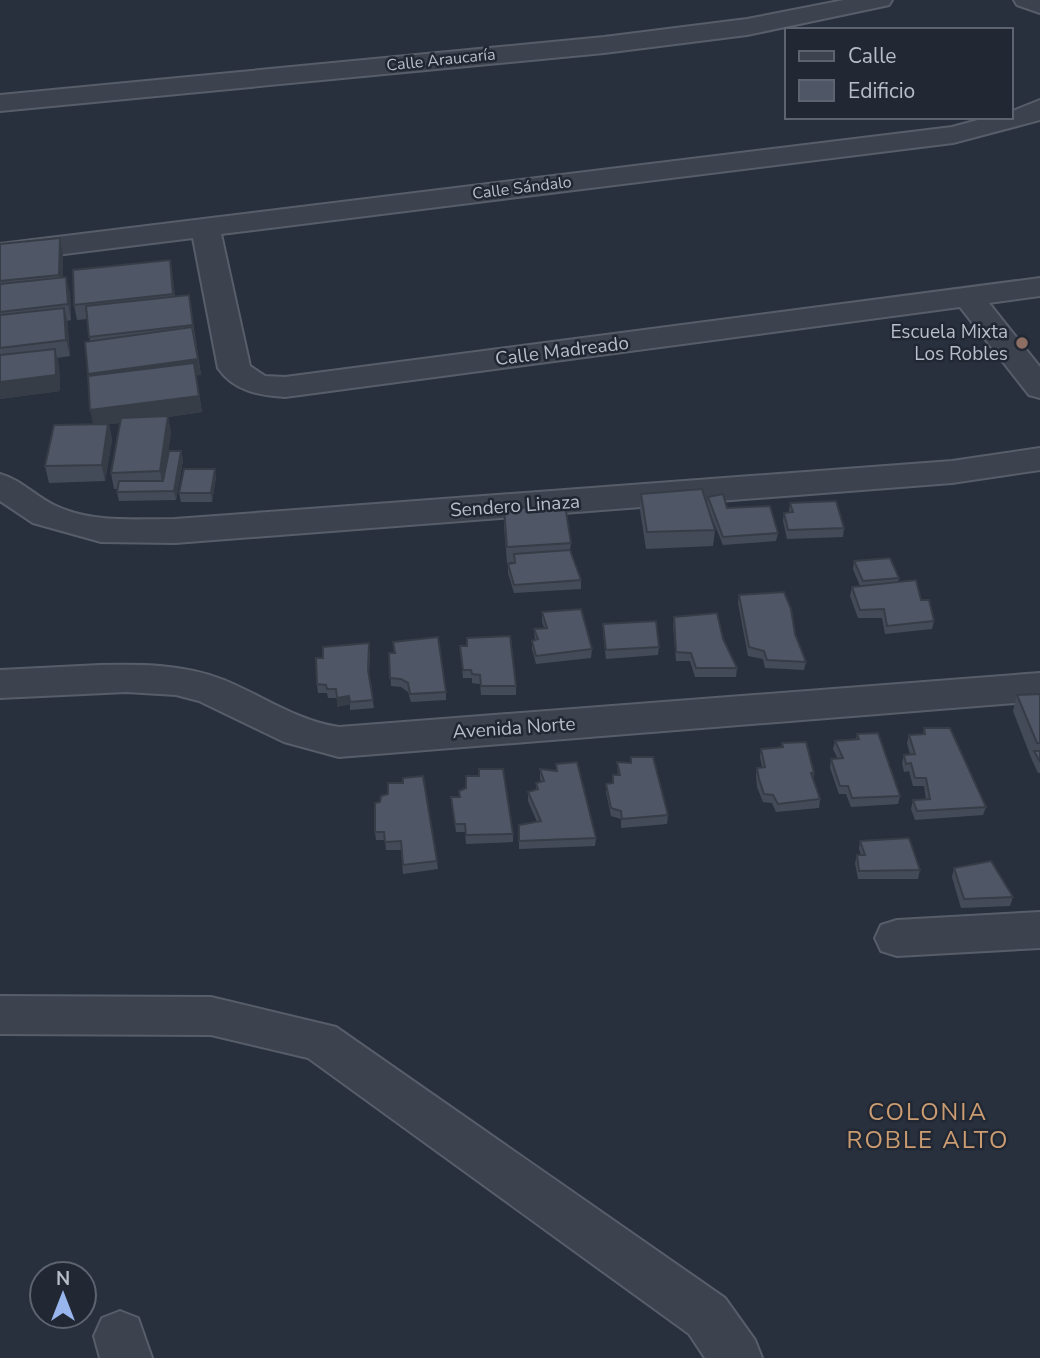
<svg xmlns="http://www.w3.org/2000/svg" width="1040" height="1358" font-family="'Nunito Sans',sans-serif">
	<style>
		.lines { fill: none; stroke-linecap: round; stroke-linejoin: round }
		.minor-casing { stroke: #575e69; stroke-width: 4 }
		.minor { fill: #3c434e; fill-rule: evenodd }
		.wall { fill: #444b58 }
		.shaded-wall { fill: #373d47 }
		.building { fill: #4f5766; stroke: #373d47; stroke-width: 2 }
		.education-dot { fill: #8d6e63; stroke: #212833; stroke-width: 2.5 }
		.labels { text-anchor: middle; dominant-baseline: central; stroke-width: 5; stroke-linejoin: round; paint-order: stroke }
		.far-street-label { font-size: 16px; fill: #b8bec9; stroke: #212833 }
		.poi-label { font-size: 19px; fill: #b8bec9; stroke: #212833; text-anchor: end }
		.street-label { font-size: 19px; fill: #b8bec9; stroke: #212833 }
		.near-neighbourhood-label { font-size: 24px; letter-spacing: 2px; fill: #cb9c71; stroke: #212833 }
	</style>
	<rect width="100%" height="100%" fill="#28303e"/>
	<g class="lines">
		<g class="minor-casing">
			<g id="minor">
				<path d="M844,0H892L889,5L880,7L747,35L604,53L0,111V95L604,37L747,19Z"/>
				<path d="M1014,0H1040V13L1017,5Z"/>
				<path d="M1040,100V120L953,143L221,234L250,366L265,376L285,377L1040,278V296L989,303L1040,367V398L1029,395L960,307L285,397C258,395 234,391 218,368L193,238L0,262V244L952,127L989,117H1010V112Z"/>
				<path d="M1040,448V470L952,483L175,543L101,542L33,523L0,501V474C22,480 36,497 56,506C92,523 137,519 175,519L952,461Z"/>
				<path d="M100,665C141,664 185,664 224,680C263,696 297,721 339,727L1040,673V701L339,757L284,742L199,701L176,695L126,692L0,698V670Z"/>
				<path d="M1040,912V948L897,956L881,951L875,938L881,925L897,920Z"/>
				<path d="M0,996L211,997L336,1027L725,1298L755,1340L762,1358H705L689,1334L308,1058L211,1035L0,1034Z"/>
				<path d="M120,1311L138,1318L152,1358H100L94,1336L102,1318Z"/>
			</g>
		</g>
		<use href="#minor" class="minor"/>
	</g>
	<g class="wall">
		<path d="M0,244L63,254V277L70,293L71,320L67,321L70,356L57,358L59,365L60,391L0,399Z"/>
		<path d="M170,260L175,296L189,295L201,375H196L202,412L168,417L171,433L167,458L181,451L183,460L176,500L119,501L117,492L118,489H114L111,473L120,423L109,424L112,440L105,481L49,483L45,466L93,424L89,376L90,341L87,319L77,320L74,305Z"/>
		<path d="M216,477L212,502H181L179,493Z"/>
		<path d="M641,494L707,504L708,497L778,533L776,541L723,545L710,513L715,530L713,546L646,549L640,510Z"/>
		<path d="M790,503L844,528L843,537L787,539L783,521L784,513L789,512Z"/>
		<path d="M504,509L571,543L570,550L581,580V589L514,593L508,573V564H514V562L507,563L504,526Z"/>
		<path d="M854,561L899,578L898,582L921,600L934,621L932,629L885,634L882,618H858L850,596L852,587L860,586L853,569Z"/>
		<path d="M739,595L806,662L804,670L765,668L763,659L748,656L738,603Z"/>
		<path d="M542,612L592,649L591,658L536,664L532,649V641L535,640L534,629L544,628L542,621Z"/>
		<path d="M674,617L737,668L736,677H695L690,661H676L673,625Z"/>
		<path d="M603,624L659,647L658,655L606,659L603,632Z"/>
		<path d="M393,642L446,692V700L411,702L408,692L401,687L391,686L389,653H394Z"/>
		<path d="M460,646L516,686V695H481L480,684L472,683V678H463Z"/>
		<path d="M370,652L369,675L374,708L350,710V704L337,707V698H328L327,693H318L317,684L323,658Z"/>
		<path d="M1040,694V773H1038L1032,760L1013,711L1017,695Z"/>
		<path d="M924,728L986,807L983,815L915,820L911,809L913,800H926L924,786H913L909,771L904,772L902,763L904,755L910,754L907,743L909,735L923,734Z"/>
		<path d="M857,734L900,796L898,804L851,807L846,794H839L830,768L831,759H838L833,749L835,741L856,740Z"/>
		<path d="M782,743L814,773L813,779L820,799L819,808L776,812L772,803L763,802L757,787L756,776L757,768L762,767L760,757L761,749L781,748Z"/>
		<path d="M631,757L668,815L667,824L621,828V819L611,816L606,792V784L613,783V775H618L617,762L630,763Z"/>
		<path d="M556,764L596,838L595,846L519,849V825L537,822L528,801V792L536,790V783L541,782L540,778V769L556,770Z"/>
		<path d="M388,794L437,861L438,869L403,874L401,850H386L385,840H376L375,832L380,802Z"/>
		<path d="M451,797L513,834V842L466,844L465,832H456Z"/>
		<path d="M860,841L920,870L918,879H858L855,863L857,855H861L859,849Z"/>
		<path d="M954,868L1013,897L1010,906L961,908L952,877Z"/>
	</g>
	<g class="shaded-wall">
		<path d="M60,238L63,254V291L59,275Z"/>
		<path d="M170,260L173,276L176,310L173,294Z"/>
		<path d="M66,277L70,293L71,320L68,304Z"/>
		<path d="M64,308L68,324L70,356L66,340Z"/>
		<path d="M55,349L59,365L60,391L0,399V382Z"/>
		<path d="M198,359L201,375L92,390L88,374Z"/>
		<path d="M199,396L202,412L168,417L171,433L163,488L160,471L168,417L109,424L112,440L105,481L90,410Z"/>
		<path d="M181,451L183,460L176,500L174,491Z"/>
		<path d="M215,469L216,477L212,502L211,493Z"/>
		<path d="M349,696L350,704L337,707V698Z"/>
	</g>
	<g class="building">
		<path d="M60,238L59,275L0,281V244Z"/>
		<path d="M170,260L173,294L74,305L73,270Z"/>
		<path d="M66,277L68,304L0,312V284Z"/>
		<path d="M189,295L193,325L89,337L86,306Z"/>
		<path d="M64,308L66,340L0,348V315Z"/>
		<path d="M192,327L198,359L88,374L85,342Z"/>
		<path d="M55,349L56,375L0,382V355Z"/>
		<path d="M194,363L199,396L90,410L88,376Z"/>
		<path d="M168,416L160,471L111,473L121,418Z"/>
		<path d="M108,424L102,465L45,466L54,425Z"/>
		<path d="M169,451H181L174,491L117,492L119,481H163Z"/>
		<path d="M184,469H215L211,493H179Z"/>
		<path d="M702,489L715,530L647,532L641,494Z"/>
		<path d="M723,494L727,508L770,506L778,533L723,537L708,497Z"/>
		<path d="M836,501L844,528L788,530L784,513L793,512L790,503Z"/>
		<path d="M565,505L571,543L507,547L504,509Z"/>
		<path d="M570,550L581,580L514,585L508,564L515,563L514,554Z"/>
		<path d="M890,558L899,578L863,581L854,561Z"/>
		<path d="M916,580L921,600H929L934,621L887,626L884,609L860,610L852,587Z"/>
		<path d="M784,592L791,609L795,634L806,662L767,660L764,651L749,647L739,595Z"/>
		<path d="M581,609L592,649L536,656L532,641L538,639L534,629L547,628L542,612Z"/>
		<path d="M717,613L723,639L737,668H696L691,653L676,652L674,617Z"/>
		<path d="M656,621L659,647L606,650L603,624Z"/>
		<path d="M510,636L516,686H481L480,675L472,674L471,670H463L460,646H467V638Z"/>
		<path d="M438,637L446,692L410,694L408,683L401,679L390,678L389,653H395L393,642Z"/>
		<path d="M369,643L368,670L373,700L350,702L349,696L337,698L336,689H327L326,685L317,684L316,658H323V647Z"/>
		<path d="M1040,694V743H1037L1017,695Z"/>
		<path d="M924,728H950L986,807L917,811L913,800L930,799L926,778H915L911,763L906,764L904,755L915,754L909,735L925,734Z"/>
		<path d="M878,733L900,796L852,798L848,786H840L831,759L843,758L835,741L859,739L857,734Z"/>
		<path d="M806,742L814,773H811L820,799L778,804L773,795L764,794L759,779L757,768L765,767L761,749L783,747L782,743Z"/>
		<path d="M1034,751H1040V762Z"/>
		<path d="M631,757H653L668,815L622,819L621,811L611,808L606,784L613,783V775H620L617,762L631,763Z"/>
		<path d="M577,762L596,838L519,841V825L541,821L528,792L538,789L536,783L544,781L540,769L557,771L556,764Z"/>
		<path d="M479,769H503L513,834L466,835L465,824H455L451,797H460L459,791L466,788V776H479Z"/>
		<path d="M423,776L437,861L403,865L401,841L385,842L384,832H375V803L380,802L381,796L388,794V783H403V778Z"/>
		<path d="M909,838L920,870L859,871L857,855H865L860,841Z"/>
		<path d="M991,861L1013,897L964,899L954,868Z"/>
	</g>
	<circle class="education-dot" cx="1022" cy="343" r="7"/>
	<g class="labels">
		<g class="far-street-label">
			<text transform="translate(441 60) rotate(-6)">Calle Araucaría</text>
			<text transform="translate(522 188) rotate(-7)">Calle Sándalo</text>
		</g>
		<g class="poi-label">
			<text x="1008" y="332">Escuela Mixta<tspan x="1008" dy="22">Los Robles</tspan></text>
		</g>
		<g class="street-label">
			<text transform="translate(562 351) rotate(-7)">Calle Madreado</text>
			<text transform="translate(515 506) rotate(-4)">Sendero Linaza</text>
			<text transform="translate(514 728) rotate(-4)">Avenida Norte</text>
		</g>
		<g class="near-neighbourhood-label">
			<text x="928" y="1112">COLONIA<tspan x="928" dy="28">ROBLE ALTO</tspan></text>
		</g>
	</g>
	<rect x="785" y="28" width="228" height="91" fill="#212833" stroke="#5d646f" stroke-width="2"/>
	<rect x="799" y="51" width="35" height="10" fill="#3c434e" stroke="#5d646f" stroke-width="2"/>
	<text x="848" y="63" font-size="21" fill="#b8bec9">Calle</text>
	<rect x="799" y="80" width="35" height="21" fill="#4f5766" stroke="#5d646f" stroke-width="2"/>
	<text x="848" y="98" font-size="21" fill="#b8bec9">Edificio</text>
	<g transform="translate(63 1295)"><circle r="33" fill="#212833" stroke="#5d646f" stroke-width="2"/>
	<path d="M0-5L12 26L0 18L-12 26Z" fill="#98b5ee"/>
	<text y="-10" font-size="19" font-weight="bold" text-anchor="middle" fill="#b8bec9">N</text>
	</g>
</svg>
